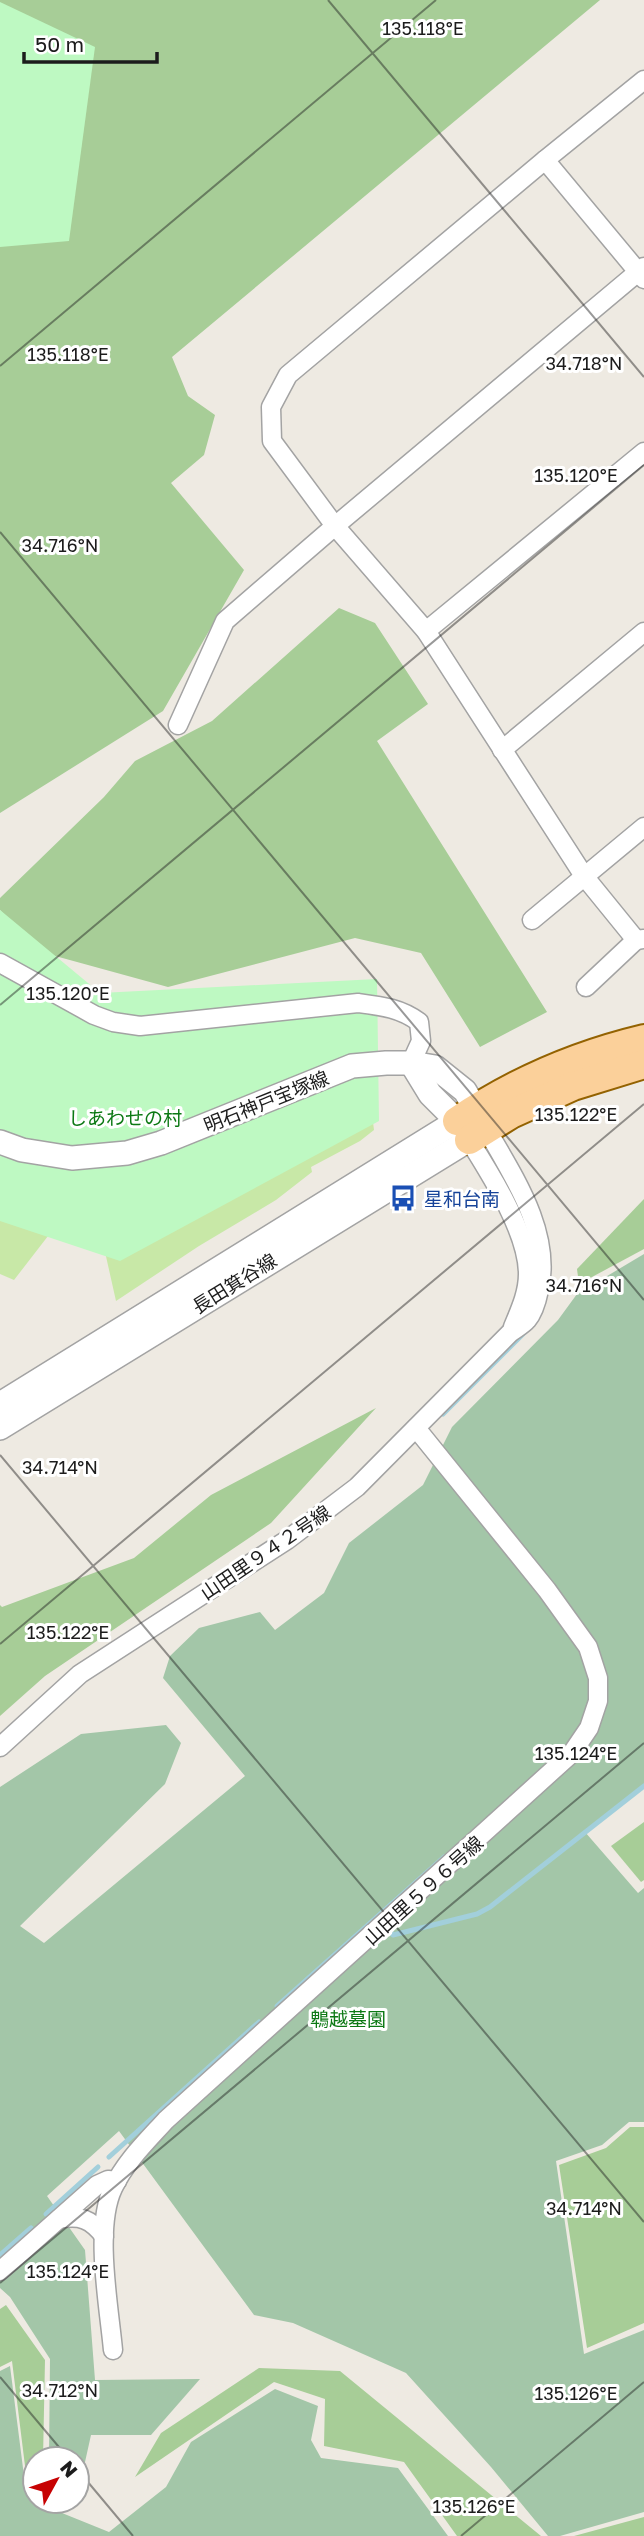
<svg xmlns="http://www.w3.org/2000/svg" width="644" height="2536" font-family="'Golos Text','Noto Sans JP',sans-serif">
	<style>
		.grass { fill: #c8e8a7 }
		.forest { fill: #a7cd97 }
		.cemetery { fill: #a3c6a8 }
		.park { fill: #bef9c2 }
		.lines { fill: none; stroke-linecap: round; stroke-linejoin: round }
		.stream { stroke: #a2cfdb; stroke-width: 5 }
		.minor-casing { stroke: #a3a3a3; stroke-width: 21 }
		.tertiary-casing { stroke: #a3a3a3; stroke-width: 26 }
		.primary-casing { stroke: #936201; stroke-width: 32 }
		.minor { stroke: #fff; stroke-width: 18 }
		.tertiary { stroke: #fff; stroke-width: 23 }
		.primary { stroke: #fbd09a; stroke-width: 28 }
		.ticks { fill: none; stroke: #1c1c1c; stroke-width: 2; stroke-opacity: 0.45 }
		.labels { text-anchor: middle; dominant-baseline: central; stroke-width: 6; stroke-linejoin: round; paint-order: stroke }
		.street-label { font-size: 19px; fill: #1c1c1c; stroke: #fff }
		.park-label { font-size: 19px; fill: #0c7914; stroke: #fff }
		.transit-label { font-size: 19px; fill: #164399; stroke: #fff; text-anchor: start }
		.ticks-label { font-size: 18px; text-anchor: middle; fill: #1c1c1c; stroke: #fff; stroke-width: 6; stroke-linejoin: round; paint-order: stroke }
	</style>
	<rect width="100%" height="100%" fill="#eeeae2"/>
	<path class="grass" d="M370,1099L374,1130L360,1141L311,1167L312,1172L276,1200L199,1246L116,1301L101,1234L55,1227L14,1280L0,1274V1178Z"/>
	<g class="forest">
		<path d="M0,0H600L172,357L188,396L215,415L204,455L171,483L244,570L163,711L0,813Z"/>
		<path d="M339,608L375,623L428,704L377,741L547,1012L480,1047L421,953L355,938L168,987L37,951L0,910V898L104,797L135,761L212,721Z"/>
		<path d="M644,1199V1249L579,1284L577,1269Z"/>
		<path d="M376,1408L271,1523L45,1676L0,1716V1605L2,1607L134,1558L211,1495Z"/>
		<path d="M644,1822V1880L641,1882L611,1846Z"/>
		<path d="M630,2127H644V2323L587,2348L559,2165L606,2148Z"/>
		<path d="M6,2305L45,2360L43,2459H35V2482L26,2474L12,2361L0,2367V2309Z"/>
		<path d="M259,2368L340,2371L541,2536H457L404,2462L324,2446L325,2399L274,2382L135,2477L161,2433Z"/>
		<path d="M644,2517V2536H574Z"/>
	</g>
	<g class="cemetery">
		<path d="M644,1254V1785L585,1832L638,1893L644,1888V2122H629L602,2145L556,2161L584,2354L644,2330V2512L560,2536H548L491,2467L406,2373L293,2323L254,2315L119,2131L47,2196L85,2250L95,2380L200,2379L151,2435H91L81,2480L77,2478V2459H49L50,2359L10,2297L0,2288V1787L81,1734L166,1725L181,1743L165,1784L20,1926L44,1943L245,1776L163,1678L170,1656L199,1628L260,1612L275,1630L324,1593L349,1543L423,1485L452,1427L558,1320L577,1294Z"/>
		<path d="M10,2366L24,2476L35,2487V2501H49L62,2513L109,2532L166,2487L191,2442L275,2389L318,2406L311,2440L321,2458L398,2468L448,2536H0V2371Z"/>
	</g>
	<g class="park">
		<path d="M0,2L95,47L69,241L0,247Z"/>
		<path d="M0,910L100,993L377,979L379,1121L120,1261L0,1221Z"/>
	</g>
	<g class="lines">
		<g class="stream">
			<path d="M443,1414L528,1329"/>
			<path d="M390,1931L393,1935L477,1914L490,1907L644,1786"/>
			<path d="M277,2006L444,1857"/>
			<path d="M109,2157L259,2022"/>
			<path d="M46,2214L98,2167"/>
			<path d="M0,2255L31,2228"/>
		</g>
		<g class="minor-casing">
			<g id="minor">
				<path d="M644,80L545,160L288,375L271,407L272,441L335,526L426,631L584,876L636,940L644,939"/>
				<path d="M545,160L644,279"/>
				<path d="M426,631L644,452"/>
				<path d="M178,725L225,621L335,526L644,267"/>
				<path d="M502,750L644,632"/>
				<path d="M532,920L644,827"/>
				<path d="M0,963L94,1015L113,1022L140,1026L358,1003C381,1006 400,1008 419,1022L421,1041L411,1063"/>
				<path d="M586,987L636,940"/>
				<path d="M469,1140C491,1175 528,1233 528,1274C528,1293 520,1310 513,1327"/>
				<path d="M0,1747L80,1674L287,1540L357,1487L510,1333C515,1329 523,1325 527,1320C534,1312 537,1300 539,1290C552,1233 514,1177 487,1130"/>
				<path d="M59,2219C80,2215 91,2219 104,2236"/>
				<path d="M0,2271L97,2185L108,2180L117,2181"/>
				<path d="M113,2350C109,2306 94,2228 113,2188C125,2162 147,2141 166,2120L572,1753L589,1728L598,1701V1678L588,1647L547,1590L416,1428"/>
			</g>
		</g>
		<g class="tertiary-casing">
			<g id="tertiary">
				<path d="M0,1142L22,1150L72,1158L127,1153L161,1143L352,1066L386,1063H411L435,1067L465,1091L483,1122"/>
				<path d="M0,1404L457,1121"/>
				<path d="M0,1428L469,1140L457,1121L430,1094L411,1063"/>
			</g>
		</g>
		<g class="primary-casing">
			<g id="primary">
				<path d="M457,1121C514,1082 577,1055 644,1039"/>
				<path d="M469,1140L511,1114L573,1086L644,1064"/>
			</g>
		</g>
		<use href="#minor" class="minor"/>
		<use href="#tertiary" class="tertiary"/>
		<use href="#primary" class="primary"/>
	</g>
	<path class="ticks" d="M328,0L644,377M0,366L436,0M0,532L644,1300M0,1005L644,465M0,1455L644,2222M0,1644L644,1104M0,2283L644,1743M0,2377L69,2459M77,2469L133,2536M461,2536L644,2382"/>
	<defs>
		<g id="bus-bare" transform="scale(2.1)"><path d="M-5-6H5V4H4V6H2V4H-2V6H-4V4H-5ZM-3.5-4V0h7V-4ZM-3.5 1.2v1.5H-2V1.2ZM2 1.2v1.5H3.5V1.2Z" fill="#1a4fb4" stroke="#fff" stroke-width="2.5" paint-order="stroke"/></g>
	</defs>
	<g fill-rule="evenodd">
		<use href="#bus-bare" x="403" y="1198"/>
	</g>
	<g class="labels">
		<g class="street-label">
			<text transform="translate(266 1101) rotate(-22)">明石神戸宝塚線</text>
			<text transform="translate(234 1283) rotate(-32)">長田箕谷線</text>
			<text transform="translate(265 1552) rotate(-34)">山田里９４２号線</text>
			<text transform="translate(423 1890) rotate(-42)">山田里５９６号線</text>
		</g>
		<g class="park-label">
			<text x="125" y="1117">しあわせの村</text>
			<text x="348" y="2018">鵯越墓園</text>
		</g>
		<g class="transit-label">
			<text x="424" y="1198">星和台南</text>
		</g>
	</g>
	<g class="ticks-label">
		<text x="423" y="35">135.118°E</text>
		<text x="68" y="361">135.118°E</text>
		<text x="584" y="370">34.718°N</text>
		<text x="576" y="482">135.120°E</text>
		<text x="60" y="552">34.716°N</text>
		<text x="68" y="1000">135.120°E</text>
		<text x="576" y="1121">135.122°E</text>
		<text x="584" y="1292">34.716°N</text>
		<text x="60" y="1474">34.714°N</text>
		<text x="68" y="1639">135.122°E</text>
		<text x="576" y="1760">135.124°E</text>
		<text x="584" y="2215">34.714°N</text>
		<text x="68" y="2278">135.124°E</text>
		<text x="60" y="2397">34.712°N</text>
		<text x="576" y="2400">135.126°E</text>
		<text x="474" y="2513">135.126°E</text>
	</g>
	<g transform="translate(56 2480) rotate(50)"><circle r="33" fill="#ffffff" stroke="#a4a4a4" stroke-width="2"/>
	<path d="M0-5L12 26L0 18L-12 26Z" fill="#c70203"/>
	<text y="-10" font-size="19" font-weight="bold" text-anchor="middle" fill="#1c1c1c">N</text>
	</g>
	<path d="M24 52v10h133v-10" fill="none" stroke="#1c1c1c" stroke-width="3.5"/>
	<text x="35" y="52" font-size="21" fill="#1c1c1c" stroke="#ffffff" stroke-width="5" paint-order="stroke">50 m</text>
</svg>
